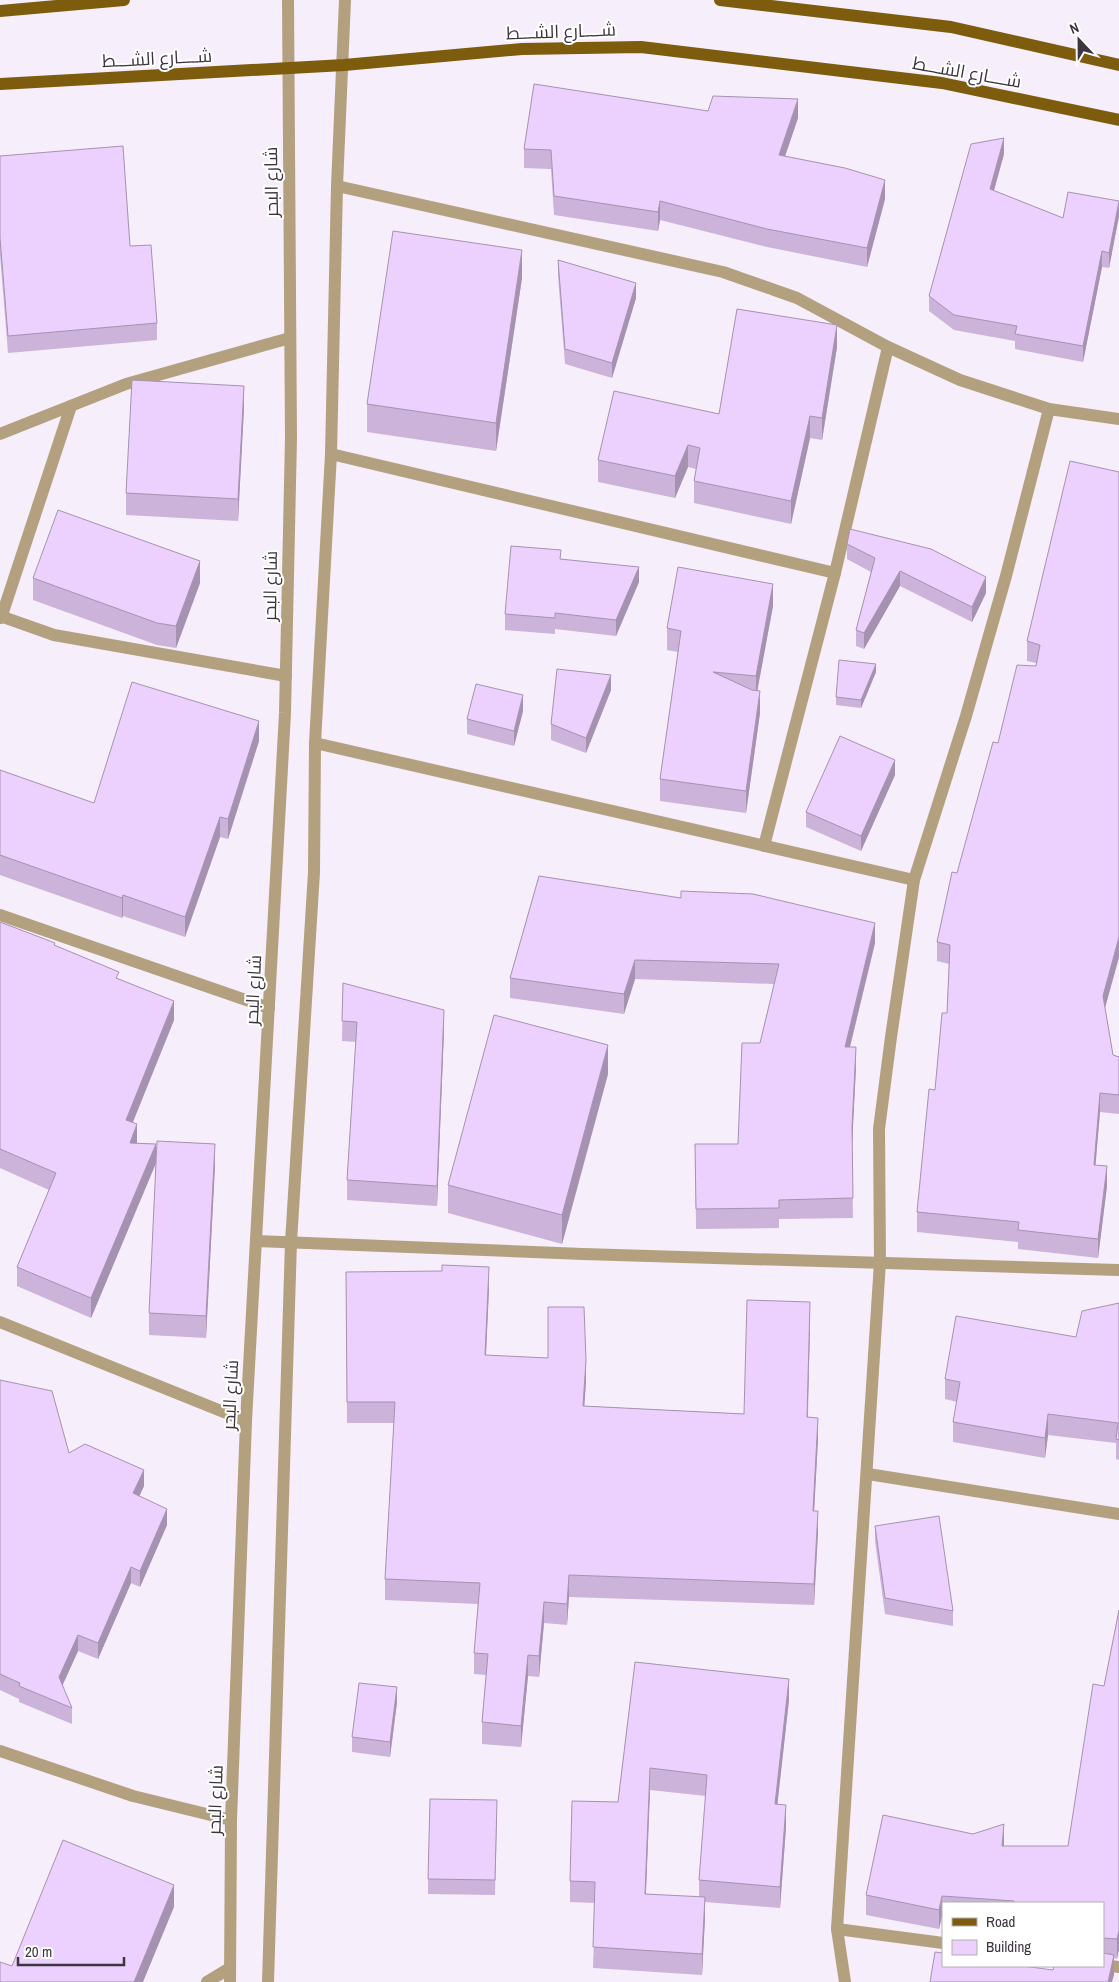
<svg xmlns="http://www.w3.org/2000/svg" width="1119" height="1982" font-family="'Archivo Narrow',Cairo,sans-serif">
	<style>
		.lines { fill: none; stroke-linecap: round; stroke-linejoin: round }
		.minor { stroke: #b3a07f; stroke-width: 12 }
		.major { stroke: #7d5c0e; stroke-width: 12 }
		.wall { fill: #cbb3da; fill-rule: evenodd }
		.shaded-wall { fill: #a592b1 }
		.building { fill: #ecd0fd; stroke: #a592b1 }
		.labels { text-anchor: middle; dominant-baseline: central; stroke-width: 4; stroke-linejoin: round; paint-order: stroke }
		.street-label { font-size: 18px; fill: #3d3640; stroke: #fff }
	</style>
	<rect width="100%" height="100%" fill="#f7eefc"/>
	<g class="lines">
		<g class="minor">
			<path d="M337,186L723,272L797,298L888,347L960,380L1049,409L1119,419"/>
			<path d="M0,434L126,384L290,338"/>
			<path d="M331,454L835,573"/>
			<path d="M0,616L54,635L286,676"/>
			<path d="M1,618L71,406"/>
			<path d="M315,743L914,880"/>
			<path d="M764,846L835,573L888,347"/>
			<path d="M0,915L269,1008"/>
			<path d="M256,1241L583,1254L1119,1270"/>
			<path d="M0,1322L246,1421"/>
			<path d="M868,1474L1119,1514"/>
			<path d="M0,1751L133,1796L231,1820"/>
			<path d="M837,1929L943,1943"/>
			<path d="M1103,1965L1119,1967"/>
			<path d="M207,1982L230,1968"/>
			<path d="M230,1982L231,1820L246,1421L285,713L291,438L288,0"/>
			<path d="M268,1982L291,1242L314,872L315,743L331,454L337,186L345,0"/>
			<path d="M845,1982L837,1929L880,1262L879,1129L891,1037L914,880L966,716L1006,576L1049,409"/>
		</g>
		<g class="major">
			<path d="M720,0L951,27L1119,65"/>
			<path d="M0,11L124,0"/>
			<path d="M0,84L344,65L522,49L641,47L942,83L1119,120"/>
		</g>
	</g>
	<g class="wall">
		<path d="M708,111L798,118L785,156L885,199L867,267L767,247L660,220L658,231L554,215L551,169L524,168V149Z"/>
		<path d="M1004,154L994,191L1063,218L1119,216L1109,268L1102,267L1083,362L1015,349V341L954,330L929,311V296Z"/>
		<path d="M0,156L130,246L157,323V340L8,353L0,255Z"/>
		<path d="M558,260L636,298L612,378L565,364L558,276Z"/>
		<path d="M522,278L496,451L367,432V404Z"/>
		<path d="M837,347L822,440L810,438L791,524L694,503V481L696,469L688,467L675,498L598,482V460L719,414Z"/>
		<path d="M244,408L238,521L126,515V493Z"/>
		<path d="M1119,472V957L1105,1008L1113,1055L1119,1057V1114L1100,1112L1095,1165L1107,1186L1098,1258L1018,1249V1242L917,1232V1212L947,1013L949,964L937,961V942L998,743L1036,666V663L1027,661V641Z"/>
		<path d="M847,544L986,593L972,622L900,586L864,649L856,646V630L871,572L847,559Z"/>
		<path d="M561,559L639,582L616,636L555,629V634L505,630V614Z"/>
		<path d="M33,578L200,583L176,648L157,645L33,600Z"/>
		<path d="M773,606L757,690L760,713L746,813L660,801V779L678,652L667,650V628Z"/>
		<path d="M876,672L861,708L836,705V697Z"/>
		<path d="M611,690L586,753L551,740V724Z"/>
		<path d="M523,711L514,746L467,734V719Z"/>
		<path d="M259,741L228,839L220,837L185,937L123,916L122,918L0,875V770L94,803Z"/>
		<path d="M895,775L861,851L806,827V812Z"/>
		<path d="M539,876L875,943L850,1047L856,1067L852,1142L853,1218L779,1219V1228L696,1229L695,1144H738L760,1043L774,984L635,979L624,1014L510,998V978Z"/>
		<path d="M0,922L55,946L119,979L174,1020L133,1122L137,1143L156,1163L91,1318L17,1286V1267L49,1190L0,1168Z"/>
		<path d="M343,983L444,1030L437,1206L347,1200V1180L356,1042L342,1041Z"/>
		<path d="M608,1074L562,1244L448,1213V1185Z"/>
		<path d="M215,1166L206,1338L149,1335V1313Z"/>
		<path d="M346,1272L489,1288L486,1355L586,1381L584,1406L744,1414L810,1323L808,1417L818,1439L814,1511L818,1532L814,1605L569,1597L567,1625L544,1623L539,1677L528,1676L521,1747L482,1744V1722L486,1675L474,1674V1653L478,1604L385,1600V1579L394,1423H347Z"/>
		<path d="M1119,1303V1460L1116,1459V1443L1048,1435L1045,1458L953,1442V1422L957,1402L945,1399V1379L1076,1337Z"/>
		<path d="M0,1380L69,1453L144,1486L139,1496L167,1525L140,1587L131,1583L98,1659L78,1651L62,1686L72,1708V1724L19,1702V1699L0,1690Z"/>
		<path d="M875,1526L953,1611V1626L885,1614L875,1541Z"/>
		<path d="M1119,1610L1117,1959L1114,1958V1975L1053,1970L1103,1966V1903H943V1916H942L939,1929L866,1915V1895L1003,1846H1068L1104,1686Z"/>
		<path d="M635,1662L789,1700L777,1805L786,1827L780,1908L705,1902V1918L702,1975L593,1968L595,1903L570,1902V1881L618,1802ZM650,1790L706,1796L699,1880V1897L646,1894Z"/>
		<path d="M397,1702L390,1757L352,1752V1737Z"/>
		<path d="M497,1816L495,1895L428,1894V1879Z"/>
	</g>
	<g class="shaded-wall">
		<path d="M798,99V118L779,174V155Z"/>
		<path d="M1004,138V154L990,204V189Z"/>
		<path d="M885,180V199L867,267V248Z"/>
		<path d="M660,201V220L658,231V212Z"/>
		<path d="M1119,201V216L1109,268V253Z"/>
		<path d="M522,250V278L496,451V423Z"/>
		<path d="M1102,251V267L1083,362V346Z"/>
		<path d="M636,283V298L612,378V363Z"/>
		<path d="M837,325V347L822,440V418Z"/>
		<path d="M244,386V408L238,521V499Z"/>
		<path d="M810,416V438L791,524V501Z"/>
		<path d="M688,445V467L675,498V476Z"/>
		<path d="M200,561V583L176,648V626Z"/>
		<path d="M639,567V582L616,636V620Z"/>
		<path d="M900,571V586L864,649V633Z"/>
		<path d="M986,577V593L972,622V607Z"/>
		<path d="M773,584V606L756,698V676Z"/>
		<path d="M876,664V672L861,708V700Z"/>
		<path d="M611,675V690L586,753V738Z"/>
		<path d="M760,691V713L746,813V791Z"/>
		<path d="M523,695V711L514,746V731Z"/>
		<path d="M259,721V741L228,839V819Z"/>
		<path d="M895,760V775L861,851V836Z"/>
		<path d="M220,817V837L185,937V917Z"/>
		<path d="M123,895V916L122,918V898Z"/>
		<path d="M875,923V943L845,1067V1047Z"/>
		<path d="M1119,937V957L1103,1015V996Z"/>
		<path d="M635,960V979L624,1014V994Z"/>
		<path d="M174,1001V1020L126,1139V1120Z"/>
		<path d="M444,1010V1030L437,1206V1186Z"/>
		<path d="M608,1045V1074L562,1244V1215Z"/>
		<path d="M856,1047V1067L852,1147V1127Z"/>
		<path d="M1100,1093V1112L1094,1184V1165Z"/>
		<path d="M137,1124V1143H130Z"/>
		<path d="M156,1144V1163L91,1318V1298Z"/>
		<path d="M215,1144V1166L206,1338V1316Z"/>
		<path d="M1107,1166V1186L1098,1258V1239Z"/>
		<path d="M489,1267V1288L485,1376V1355Z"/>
		<path d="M810,1302V1323L807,1438V1417Z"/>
		<path d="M586,1360V1381L583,1427V1406Z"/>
		<path d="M1048,1414V1435L1045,1458V1438Z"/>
		<path d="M818,1418V1439L813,1532V1511Z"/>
		<path d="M144,1470V1486L133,1510V1493Z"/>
		<path d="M167,1509V1525L140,1587V1571Z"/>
		<path d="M818,1511V1532L814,1605V1584Z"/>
		<path d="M131,1567V1583L98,1659V1643Z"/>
		<path d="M569,1575V1597L567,1625V1604Z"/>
		<path d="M544,1602V1623L539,1677V1656Z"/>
		<path d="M78,1635V1651L59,1693V1677Z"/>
		<path d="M528,1655V1676L521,1747V1726Z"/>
		<path d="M789,1679V1700L775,1826V1804Z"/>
		<path d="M397,1687V1702L390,1757V1742Z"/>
		<path d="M650,1768V1790L645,1915V1894Z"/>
		<path d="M786,1805V1827L780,1908V1887Z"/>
		<path d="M1004,1824V1844L1002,1866V1846Z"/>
		<path d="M174,1885V1907L143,1982H134Z"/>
		<path d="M942,1896V1916L939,1929V1910Z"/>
		<path d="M705,1897V1918L702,1975V1954Z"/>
		<path d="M1119,1930V1950L1117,1959V1939Z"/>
		<path d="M1114,1955V1975L1112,1982H1108Z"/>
	</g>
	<g class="building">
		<path d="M534,84L708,111L713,96L798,99L779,155L845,168L885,180L867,248L767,229L660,201L658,212L554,196L551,150L524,149Z"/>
		<path d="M1004,138L990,189L1063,218L1068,192L1119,201L1109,253L1102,251L1083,346L1015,334L1017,326L954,315L929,296L971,144Z"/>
		<path d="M123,146L130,246L151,245L157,323L8,336L0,238V156Z"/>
		<path d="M393,231L522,250L496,423L367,404Z"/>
		<path d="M558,260L636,283L612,363L565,349Z"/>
		<path d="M737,309L837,325L822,418L810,416L791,501L694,481L700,448L688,445L675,476L598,460L614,391L719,414Z"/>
		<path d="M132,380L244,386L238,499L126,493Z"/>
		<path d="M1070,461L1119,472V937L1103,996L1113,1055L1119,1057V1095L1100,1093L1094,1165L1107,1166L1098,1239L1018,1230L1019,1222L917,1212L929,1089L935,1090L942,1013H947L950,945L937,942L952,872L957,873L993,742L998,743L1017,665L1036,666L1040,645L1027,641Z"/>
		<path d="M58,510L200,561L176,626L157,623L33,578Z"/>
		<path d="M850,529L931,549L986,577L972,607L900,571L864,633L856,630L875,558L847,544Z"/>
		<path d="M511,546L561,550L560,559L639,567L616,620L555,613V618L505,614Z"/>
		<path d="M678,567L773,584L756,676L713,672L752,690L760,691L746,791L660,779L681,631L667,628Z"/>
		<path d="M839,660L876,664L861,700L836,697Z"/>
		<path d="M557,669L611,675L586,738L551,724Z"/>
		<path d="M132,682L259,721L228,819L220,817L185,917L123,895L122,898L0,855V770L94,803Z"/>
		<path d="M476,684L523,695L514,731L467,719Z"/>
		<path d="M840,736L895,760L861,836L806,812Z"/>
		<path d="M539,876L681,898V891L753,894L875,923L845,1047H856L852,1127L853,1198L779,1200V1208L696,1209L695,1144H738L742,1043H760L779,964L635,960L624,994L510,978Z"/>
		<path d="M0,922L55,943L54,945L119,972L116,978L174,1001L126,1120L137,1124L130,1143L156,1144L91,1298L17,1267L56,1173L0,1149Z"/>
		<path d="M343,983L444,1010L437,1186L347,1180L357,1022L342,1021Z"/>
		<path d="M494,1015L608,1045L562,1215L448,1185Z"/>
		<path d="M157,1141L215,1144L206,1316L149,1313Z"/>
		<path d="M442,1265L489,1267L485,1355L548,1358V1307H584L586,1360L583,1406L744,1414L747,1300L810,1302L807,1417L818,1418L813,1511H818L814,1584L569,1575L567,1604L544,1602L539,1656L528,1655L521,1726L482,1722L488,1654L474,1653L480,1583L385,1579L395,1402H347L346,1272L442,1271Z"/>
		<path d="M1119,1303V1440L1116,1439L1118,1423L1048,1414L1045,1438L953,1422L960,1382L945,1379L956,1316L1076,1337L1082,1311Z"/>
		<path d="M0,1380L52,1391L69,1453L85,1444L144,1470L133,1493L167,1509L140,1571L131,1567L98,1643L78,1635L59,1677L72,1708L19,1686L20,1683L0,1674Z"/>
		<path d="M939,1516L953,1611L885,1598L875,1526Z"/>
		<path d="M1119,1610V1930L1117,1939L1103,1938V1903H1014V1901L942,1896L939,1910L866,1895L883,1815L973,1834L1004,1824L1002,1846H1068L1093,1684L1104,1686Z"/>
		<path d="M635,1662L789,1679L775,1804L786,1805L780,1887L699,1880L707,1775L650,1768L645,1894L705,1897L702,1954L593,1947L595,1882L570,1881L572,1801L618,1802Z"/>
		<path d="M359,1683L397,1687L390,1742L352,1737Z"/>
		<path d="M430,1799L497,1800L495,1880L428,1879Z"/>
		<path d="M63,1840L174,1885L134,1982H0V1962L12,1966Z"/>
		<path d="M935,1952L943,1953V1966H1023L1053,1970L1054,1966H1103V1953L1114,1955L1108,1982H1110H930Z"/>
	</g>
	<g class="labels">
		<g class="street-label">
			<text transform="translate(561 31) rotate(-2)">شــــارع الشـــط</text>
			<text transform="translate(157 58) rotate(-3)">شــــارع الشـــط</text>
			<text transform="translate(967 72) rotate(10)">شــــارع الشـــط</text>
			<text transform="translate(271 182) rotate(-91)">شارع البحر</text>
			<text transform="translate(270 586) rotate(-89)">شارع البحر</text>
			<text transform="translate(253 990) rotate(-87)">شارع البحر</text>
			<text transform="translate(230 1395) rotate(-87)">شارع البحر</text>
			<text transform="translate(215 1800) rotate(-88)">شارع البحر</text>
		</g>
	</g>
	<rect x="942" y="1902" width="162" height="65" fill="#ffffff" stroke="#b1afb3"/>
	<rect x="952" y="1918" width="25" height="8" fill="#7d5c0e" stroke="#b1afb3"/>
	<text x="986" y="1927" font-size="15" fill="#3d3640">Road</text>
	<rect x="952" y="1940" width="25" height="15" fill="#ecd0fd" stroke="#b1afb3"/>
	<text x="986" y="1952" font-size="15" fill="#3d3640">Building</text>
	<g transform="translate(1079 40) rotate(338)" stroke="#ffffff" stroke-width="4" paint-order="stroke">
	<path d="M0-4L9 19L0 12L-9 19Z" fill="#3d3640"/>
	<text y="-8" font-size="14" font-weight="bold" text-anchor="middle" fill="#3d3640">N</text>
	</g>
	<path d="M18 1957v8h106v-8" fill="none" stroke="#3d3640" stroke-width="2.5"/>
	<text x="25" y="1957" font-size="15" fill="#3d3640" stroke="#ffffff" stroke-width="4" paint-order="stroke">20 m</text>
</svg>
